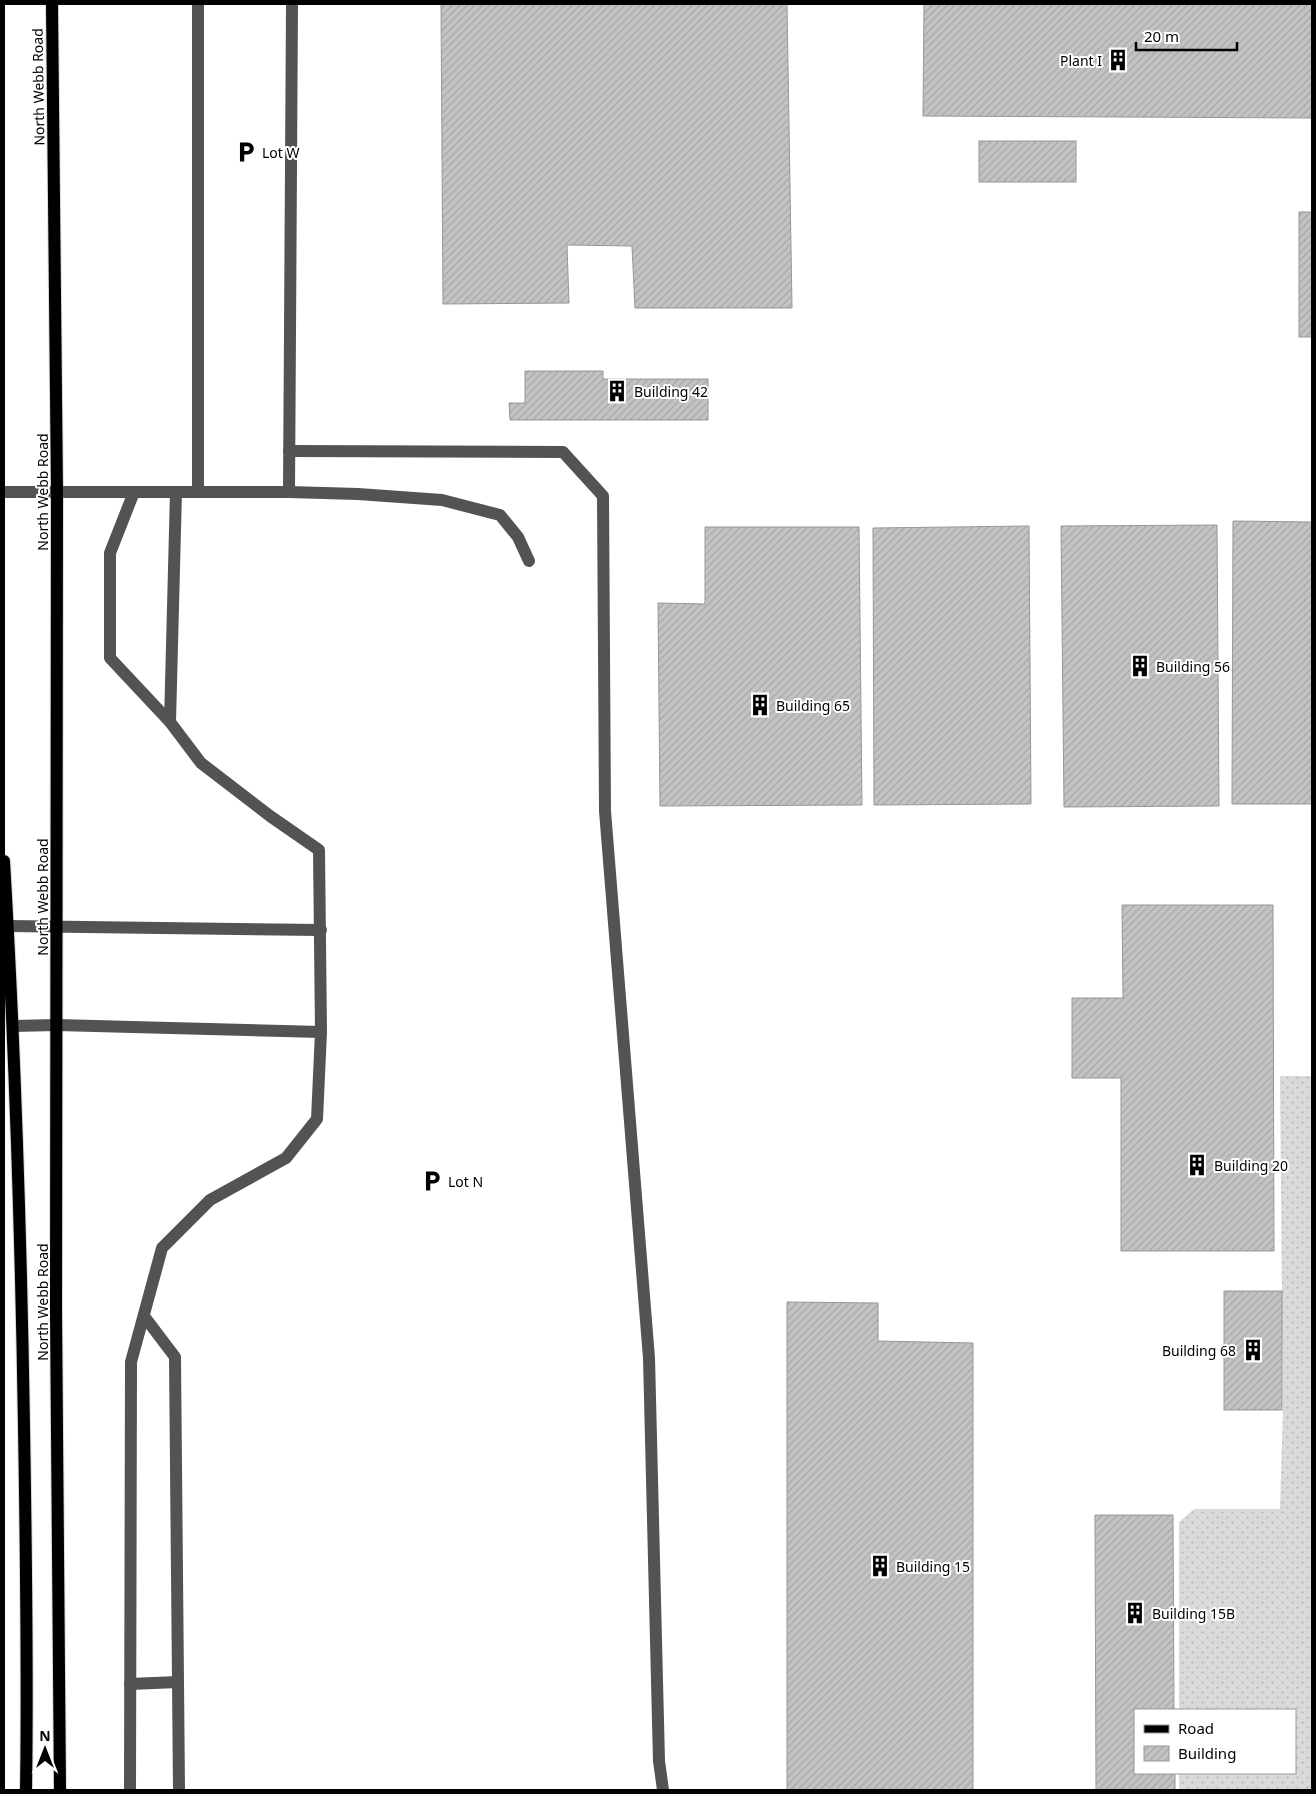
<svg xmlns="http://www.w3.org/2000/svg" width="1316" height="1794" font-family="'Noto Sans',sans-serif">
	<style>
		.grass { fill: url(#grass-dots) }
		.building { fill: url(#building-hatch); stroke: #979797 }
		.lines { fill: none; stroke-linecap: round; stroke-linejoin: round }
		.major-casing { stroke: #dbdbdb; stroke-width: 14 }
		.minor { stroke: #535353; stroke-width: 12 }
		.major { stroke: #000; stroke-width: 12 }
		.labels { text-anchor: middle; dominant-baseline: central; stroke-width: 4; stroke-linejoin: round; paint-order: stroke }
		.poi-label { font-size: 14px; fill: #000; stroke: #fff; text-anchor: start }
		.street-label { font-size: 14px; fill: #000; stroke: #fff }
	</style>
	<defs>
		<pattern id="grass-dots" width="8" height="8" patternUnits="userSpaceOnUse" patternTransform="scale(1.25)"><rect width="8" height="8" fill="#dadada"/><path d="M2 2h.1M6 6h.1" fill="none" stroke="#b9b9b9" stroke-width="1.8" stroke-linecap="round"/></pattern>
		<pattern id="building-hatch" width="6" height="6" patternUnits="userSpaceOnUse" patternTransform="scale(1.25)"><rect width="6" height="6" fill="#c3c3c3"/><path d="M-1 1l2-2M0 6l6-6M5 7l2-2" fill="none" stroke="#a6a6a6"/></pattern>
	</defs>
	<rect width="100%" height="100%" fill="#fff"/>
	<path class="grass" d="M1280,1076H1312V1790H1179V1773H1295V1710H1179V1522L1194,1509H1280L1283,1409Z"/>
	<g class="building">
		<path d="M441,4H787L792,308H635L632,246L567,245L569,303L443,304Z"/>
		<path d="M924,4H1312V118L923,116Z"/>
		<rect x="979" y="141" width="97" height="41"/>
		<rect x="1299" y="212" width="13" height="125"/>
		<path d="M525,371H603V379H708V420H510L509,403H525Z"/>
		<path d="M1233,521L1312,522V804H1232Z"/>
		<path d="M1217,525L1219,806L1064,807L1061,526Z"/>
		<path d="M1029,526L1031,804L874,805L873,528Z"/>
		<path d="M705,527H859L862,805L660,806L658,603L705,604Z"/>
		<path d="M1122,905H1273L1274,1251H1121V1078H1072V998H1123Z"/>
		<rect x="1224" y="1291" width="58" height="119"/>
		<path d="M787,1302L878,1303V1341L973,1343V1790H787Z"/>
		<path d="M1095,1515H1173L1174,1710H1135V1773H1175V1790H1096Z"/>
	</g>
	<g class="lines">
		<g class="major-casing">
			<g id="major">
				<path d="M52,4L57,492L56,1311L60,1790"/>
				<path d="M4,861C15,1049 21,1237 24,1426C26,1547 28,1669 26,1790"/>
			</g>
		</g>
		<g class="minor">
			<path d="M289,451L563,452L603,496L605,811L649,1358L659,1761L663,1790"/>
			<path d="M4,492H289L292,4"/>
			<path d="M198,492V4"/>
			<path d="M289,492L358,494L442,500L500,515L518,537L529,561"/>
			<path d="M170,722L176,492"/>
			<path d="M8,926L321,930"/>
			<path d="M13,1026L57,1025L321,1032"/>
			<path d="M144,1316L175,1357L179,1790"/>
			<path d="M130,1684L178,1682"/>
			<path d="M130,1790L131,1362L162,1248L210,1200L286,1158L317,1119L321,1032L319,850L270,816L201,763L170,722L110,658V553L134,492"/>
		</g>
		<use href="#major" class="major"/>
	</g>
	<defs>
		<g id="building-bare" transform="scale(1.725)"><path d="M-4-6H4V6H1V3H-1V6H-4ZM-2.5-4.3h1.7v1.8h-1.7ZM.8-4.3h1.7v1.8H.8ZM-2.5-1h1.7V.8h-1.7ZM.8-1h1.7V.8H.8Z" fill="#000" stroke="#fff" stroke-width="2.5" paint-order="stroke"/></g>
		<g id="parking-bare" transform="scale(1.725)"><path d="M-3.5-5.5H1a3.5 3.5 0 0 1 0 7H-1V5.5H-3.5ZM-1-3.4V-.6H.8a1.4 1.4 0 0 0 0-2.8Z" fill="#000" stroke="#fff" stroke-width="2.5" paint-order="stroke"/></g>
	</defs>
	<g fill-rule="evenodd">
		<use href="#building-bare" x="1118" y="60"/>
		<use href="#parking-bare" x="246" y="152"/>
		<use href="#building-bare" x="617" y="391"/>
		<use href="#building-bare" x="1140" y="666"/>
		<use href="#building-bare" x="760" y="705"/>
		<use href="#building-bare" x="1197" y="1165"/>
		<use href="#parking-bare" x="432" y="1181"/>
		<use href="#building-bare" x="1253" y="1350"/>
		<use href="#building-bare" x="880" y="1566"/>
		<use href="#building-bare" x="1135" y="1613"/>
	</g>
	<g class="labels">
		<g class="poi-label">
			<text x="1102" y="60" text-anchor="end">Plant I</text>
			<text x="262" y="152">Lot W</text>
			<text x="634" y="391">Building 42</text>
			<text x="1156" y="666">Building 56</text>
			<text x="776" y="705">Building 65</text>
			<text x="1214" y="1165">Building 20</text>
			<text x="448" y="1181">Lot N</text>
			<text x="1236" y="1350" text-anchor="end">Building 68</text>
			<text x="896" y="1566">Building 15</text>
			<text x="1152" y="1613">Building 15B</text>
		</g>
		<g class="street-label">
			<text transform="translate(38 87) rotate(-91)">North Webb Road</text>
			<text transform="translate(42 492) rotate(-90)">North Webb Road</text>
			<text transform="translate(42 897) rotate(-90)">North Webb Road</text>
			<text transform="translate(42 1302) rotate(-90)">North Webb Road</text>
		</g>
	</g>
	<rect width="1316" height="1794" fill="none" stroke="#000000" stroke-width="10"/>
	<rect x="1134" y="1709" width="162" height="65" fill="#ffffff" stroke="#999999"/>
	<rect x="1144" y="1725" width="25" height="8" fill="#000000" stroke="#999999"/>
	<text x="1178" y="1734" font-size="15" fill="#000000">Road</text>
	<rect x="1144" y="1746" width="25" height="15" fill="url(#building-hatch)" stroke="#999999"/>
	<text x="1178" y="1759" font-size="15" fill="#000000">Building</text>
	<g transform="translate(45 1749)" stroke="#ffffff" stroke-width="4" paint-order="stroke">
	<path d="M0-4L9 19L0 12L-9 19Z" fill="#000000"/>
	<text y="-8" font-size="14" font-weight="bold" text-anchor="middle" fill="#000000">N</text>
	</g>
	<path d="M1136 42v8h101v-8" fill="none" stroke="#000000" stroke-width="2.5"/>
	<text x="1144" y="42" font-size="15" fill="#000000" stroke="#ffffff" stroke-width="4" paint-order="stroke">20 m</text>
</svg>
